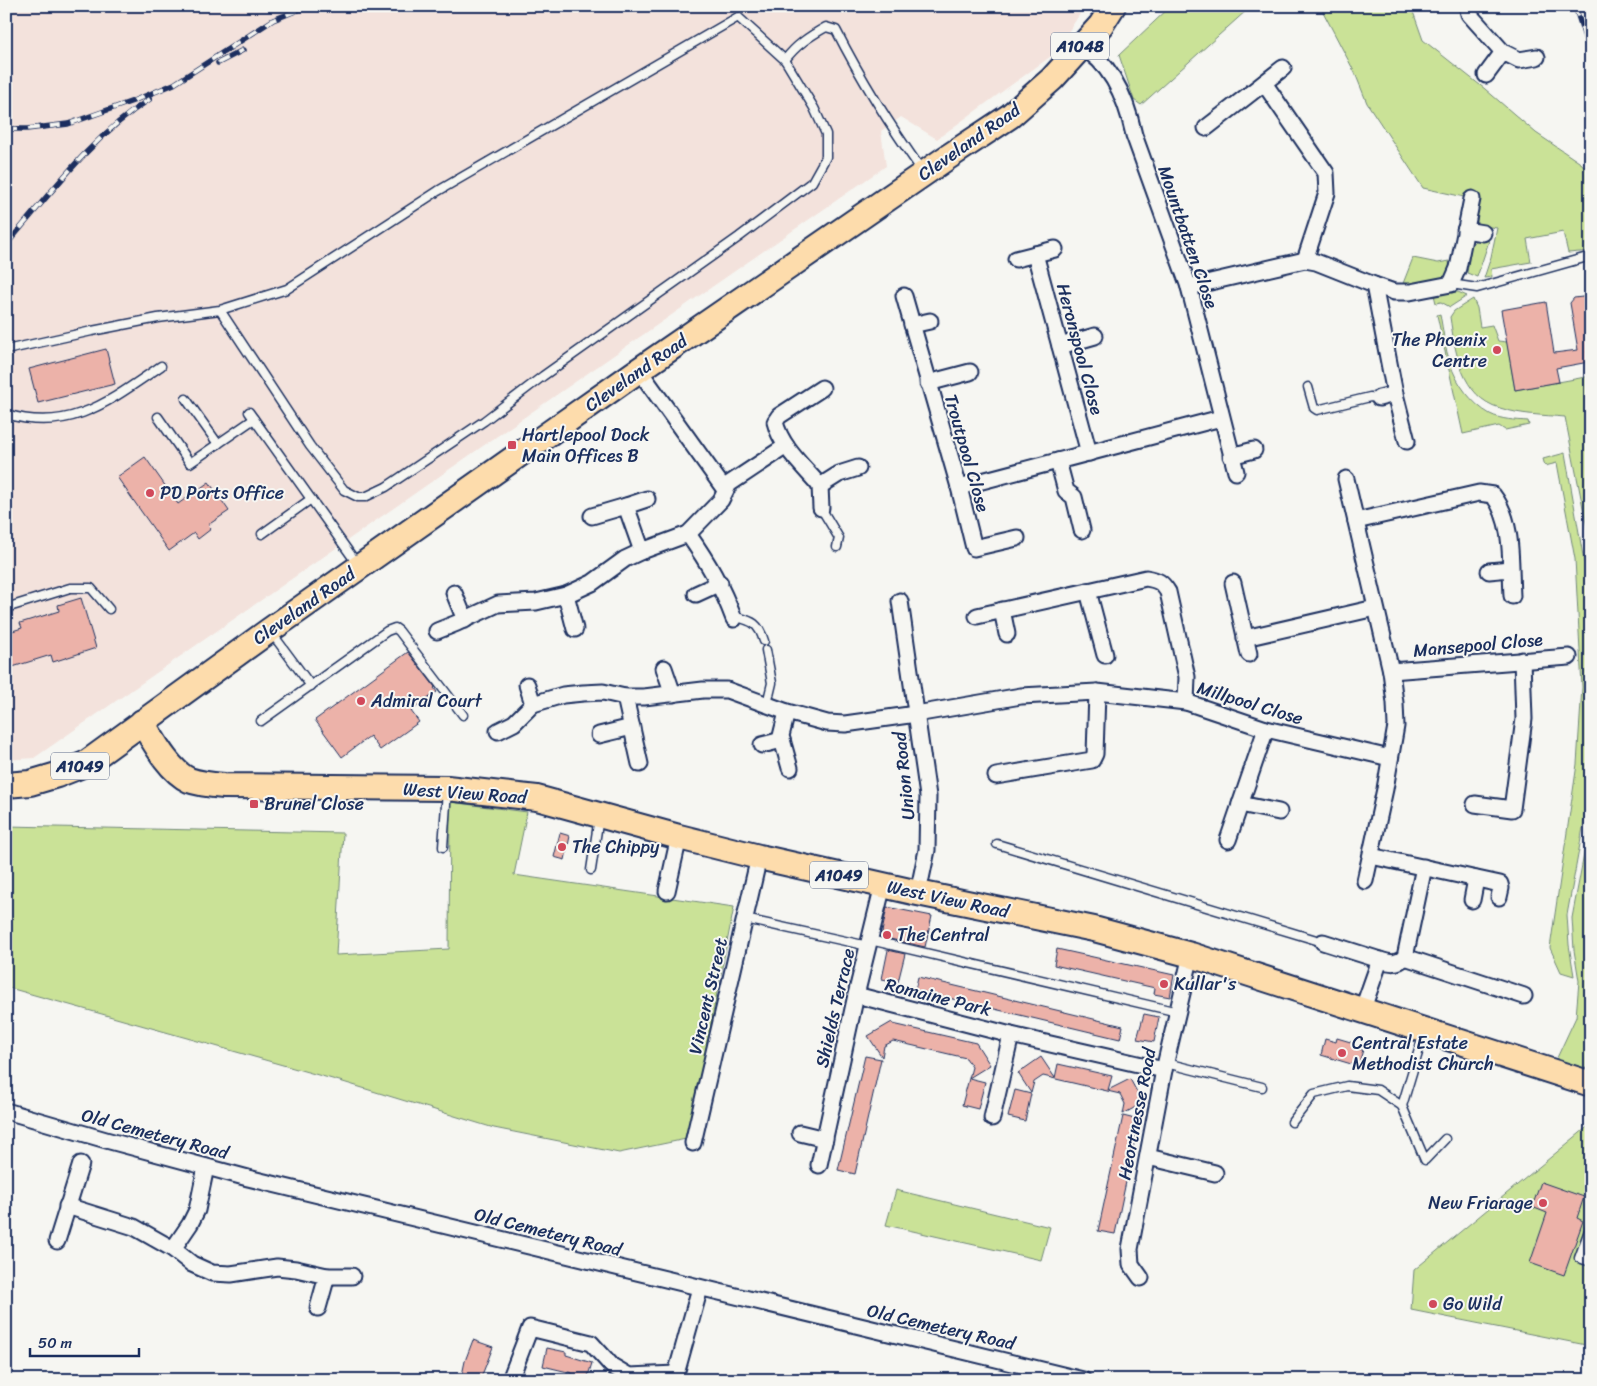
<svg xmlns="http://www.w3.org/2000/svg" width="1597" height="1386" font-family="Sriracha,sans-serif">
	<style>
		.built { fill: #f3e2dc }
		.green { fill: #cae297; stroke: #72887a }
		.building { fill: #ecb2a9; stroke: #1b2f5e }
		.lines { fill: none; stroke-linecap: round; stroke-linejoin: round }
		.lane-casing { stroke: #1b2f5e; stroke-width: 11 }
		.street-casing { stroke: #1b2f5e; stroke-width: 19 }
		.primary-casing { stroke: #1b2f5e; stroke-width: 28 }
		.lane { stroke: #f6f6f2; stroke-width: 8 }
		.street { stroke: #f6f6f2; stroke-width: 15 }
		.primary { stroke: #fddcac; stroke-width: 24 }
		.rail-casing { stroke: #1b2f5e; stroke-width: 5.5 }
		.rail { stroke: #f6f6f2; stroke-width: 4; stroke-dasharray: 11; stroke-linecap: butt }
		.poi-dot { fill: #d1495b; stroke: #f6f6f2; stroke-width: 2 }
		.labels { text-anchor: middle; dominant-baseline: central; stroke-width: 4; stroke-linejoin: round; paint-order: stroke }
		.shield { fill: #f6f6f2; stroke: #5d6b8a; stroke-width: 1 }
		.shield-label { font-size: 16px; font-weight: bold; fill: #1b2f5e }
		.street-label { font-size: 18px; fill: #1b2f5e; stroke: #f6f6f2 }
		.poi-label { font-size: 18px; fill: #1b2f5e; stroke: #f6f6f2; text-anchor: start }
	</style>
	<rect width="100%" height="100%" fill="#f6f6f2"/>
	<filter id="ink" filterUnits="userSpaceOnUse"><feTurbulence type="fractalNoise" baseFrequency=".02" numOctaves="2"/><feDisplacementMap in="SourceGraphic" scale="10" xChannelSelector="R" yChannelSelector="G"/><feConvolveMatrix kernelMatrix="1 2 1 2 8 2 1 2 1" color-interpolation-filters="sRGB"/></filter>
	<g filter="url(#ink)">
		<path class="built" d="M6,6H1085L1054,54L937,139L901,117L881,131L886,166L34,758L6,760Z"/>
		<g class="green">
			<path d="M1171,6H1258L1247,10L1141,105L1134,100L1119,55Z"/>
			<path d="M1320,6H1411L1423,40L1485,89L1536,133L1582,164L1591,176V251L1568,253L1563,232L1527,239L1531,262L1491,269L1492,277L1484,278L1491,257L1497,228L1477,225L1478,200L1423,188L1367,103L1355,73Z"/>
			<path d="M1478,239L1489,241L1477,277L1467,273L1471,244Z"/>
			<path d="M1413,258L1438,263L1449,261C1450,268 1449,275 1443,279L1402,286Z"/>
			<path d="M1458,292L1467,296L1450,307L1441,302L1436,303L1434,295Z"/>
			<path d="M1473,299L1477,308L1480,327L1492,325L1498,341L1507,342L1515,390L1591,376V548L1565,417C1543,415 1521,415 1500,408C1461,397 1455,351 1450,317L1454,311Z"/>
			<path d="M1440,314C1443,330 1445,348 1450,363C1456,383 1472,404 1490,414C1502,420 1515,420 1528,421L1529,425L1505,430L1499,426L1463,434L1437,315Z"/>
			<path d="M1565,453L1588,584L1591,629V784L1567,915L1569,945L1574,976L1561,972L1550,948L1577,764L1582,687L1575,559L1557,463L1545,466L1543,459Z"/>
			<path d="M450,802L527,812L514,875L734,907L699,1084L686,1139L619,1153L494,1128L343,1082L6,987V826L343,833L336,955L449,949Z"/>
			<path d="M1591,817V1071L1556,1060L1576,1017L1579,981L1574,950L1572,918Z"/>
			<path d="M1591,1124V1346L1411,1310L1414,1270Z"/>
			<path d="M896,1190L1050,1227L1041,1260L886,1225Z"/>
		</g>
		<g class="building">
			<path d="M1591,296V350L1587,351L1589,362L1556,368L1559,382L1515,390L1501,310L1546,302L1554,353L1578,350L1570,303L1574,298Z"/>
			<path d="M106,349L115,384L38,403L29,369Z"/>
			<path d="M145,457L178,504L209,482L229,511L208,525L211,529L198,539L194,533L169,551L117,477Z"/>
			<path d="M81,598L96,648L53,662L51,655L6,669V633L22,628L20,623L59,611L58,605Z"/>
			<path d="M408,652L435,687L434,688L437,692L411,711L419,722L380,750L370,736L342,757L315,720Z"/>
			<path d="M560,833L570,836L565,860L554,857Z"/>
			<path d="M887,907L932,916L925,947L881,937Z"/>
			<path d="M1057,949L1174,975L1170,997L1154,994L1155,988L1054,965Z"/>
			<path d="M888,950L905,954L898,982L882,979Z"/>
			<path d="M918,977L1123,1026L1120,1039L915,990Z"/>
			<path d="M1144,1014L1159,1017L1154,1042L1137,1039Z"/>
			<path d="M892,1022L893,1024L976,1043L990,1065L969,1078L985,1082L978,1109L962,1105L972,1067L966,1058L893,1041L884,1046L882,1057L868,1036Z"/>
			<path d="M1337,1038L1354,1043L1353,1047L1363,1050L1358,1066L1321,1055L1325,1039L1336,1042Z"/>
			<path d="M865,1056L881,1059L855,1174L838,1170Z"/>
			<path d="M1041,1057L1055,1078L1058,1064L1112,1076L1108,1090L1130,1079L1143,1103L1123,1114L1125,1104L1120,1094L1043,1076L1034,1082L1031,1093L1018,1073Z"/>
			<path d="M1015,1090L1031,1094L1025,1121L1008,1117Z"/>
			<path d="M1123,1116L1139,1120L1115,1234L1098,1231Z"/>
			<path d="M1541,1182L1584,1197L1577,1218L1583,1221L1564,1275L1530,1263L1547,1213L1532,1207Z"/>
			<path d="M473,1340L493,1347L480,1380H461L465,1361Z"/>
			<path d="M547,1348L566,1352V1355L592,1363L587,1379L572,1374V1373L543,1366Z"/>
		</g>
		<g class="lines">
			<g class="lane-casing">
				<g id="lane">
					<path d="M785,60C796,45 810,36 826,27L836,30C861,79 891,127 923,172"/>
					<path d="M1451,284L1477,288L1591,256"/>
					<path d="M6,350L92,331L158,318L220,310L287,289L438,191L738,17L785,60L814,108L826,134V157L812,182L739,237L543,376L484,421L386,487L365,497H358L344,490L310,446L220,310"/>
					<path d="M1308,387L1314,408L1317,410L1370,397L1379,398"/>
					<path d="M186,399L218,444"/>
					<path d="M249,412L358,565"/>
					<path d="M6,414C70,434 111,400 161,366"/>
					<path d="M158,417L190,463L254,419"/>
					<path d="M821,508L839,538L837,547"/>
					<path d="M262,534L311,499"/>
					<path d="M6,608L70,588H91L109,609"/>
					<path d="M733,616C751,621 758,621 764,641"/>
					<path d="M271,632L311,686"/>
					<path d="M766,650L772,683L767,704"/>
					<path d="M261,721L387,631L395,628L399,631L463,715"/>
					<path d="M997,844L1323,942"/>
					<path d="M443,847L447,790"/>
					<path d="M591,870L599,817"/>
					<path d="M745,919L868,946"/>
					<path d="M870,940L1178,1012"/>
					<path d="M1166,1063L1262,1087"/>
					<path d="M1402,1106L1424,1033"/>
					<path d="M1292,1122L1314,1094L1347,1086L1378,1090L1402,1106L1425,1160L1445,1139"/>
					<path d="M1591,1225L1579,1258L1591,1262"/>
				</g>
			</g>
			<g class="street-casing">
				<g id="street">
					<path d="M1467,6L1469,14L1503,52L1519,60L1537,57"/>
					<path d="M1080,46C1112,63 1127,102 1134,135L1189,287L1236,472"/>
					<path d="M1486,75L1503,52"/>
					<path d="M1264,83L1326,173L1327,193L1305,260"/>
					<path d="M1206,128L1283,68"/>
					<path d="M1465,230L1483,233"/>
					<path d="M1035,254L1089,453"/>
					<path d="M1016,259L1055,249"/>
					<path d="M1374,285L1394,292H1410L1451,284L1458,268L1472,199"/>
					<path d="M1189,287L1305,260L1316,262L1374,285L1395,394L1407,441"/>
					<path d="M904,296L959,487L974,548L1017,538"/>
					<path d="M912,325L930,321"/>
					<path d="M1060,346L1095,336"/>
					<path d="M639,370L725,490"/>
					<path d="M928,383L970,372"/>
					<path d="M822,388L779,416L775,422C781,447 804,467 820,486L839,474L858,468"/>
					<path d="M1379,398L1395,394"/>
					<path d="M1231,456L1254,450"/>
					<path d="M1058,461L1066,491L1074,497L1082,530"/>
					<path d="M1346,479L1391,671L1395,703L1396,726L1385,789L1365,881"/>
					<path d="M820,486L821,508"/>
					<path d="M959,487L1221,418"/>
					<path d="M626,506L647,499"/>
					<path d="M592,516L626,506L642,551"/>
					<path d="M1356,521L1479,493L1493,495C1514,522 1510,563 1512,596"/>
					<path d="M688,534C709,564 721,585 734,619"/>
					<path d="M1489,571L1510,569"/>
					<path d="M1233,583L1249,654"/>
					<path d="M1088,591L1105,655"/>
					<path d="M454,593L465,620"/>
					<path d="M696,594L720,583"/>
					<path d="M566,595L575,629"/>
					<path d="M900,601L928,796L927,850L918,893"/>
					<path d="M1002,610L1007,634"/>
					<path d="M977,616L1146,578C1158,580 1162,582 1168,592L1187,677L1186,702"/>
					<path d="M437,631L457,623L498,604L536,602L566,595L592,583L625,559L642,551L688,534L721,500L729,484L786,446"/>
					<path d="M1245,638L1375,608"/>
					<path d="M664,668L673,694"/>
					<path d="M1391,671L1569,657"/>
					<path d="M527,685L533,704"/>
					<path d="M625,697L640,764"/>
					<path d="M787,712L781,736L790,768"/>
					<path d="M498,731L514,723L533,704L563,695L583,693L603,692L625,697H644L703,690H727L787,712L827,723L845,724L916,714L1021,696L1097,692L1186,702L1266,729L1390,758"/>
					<path d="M599,735L632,727"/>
					<path d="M762,745L782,740"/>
					<path d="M996,776L1092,760L1095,754L1097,692"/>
					<path d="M1240,804L1279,812"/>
					<path d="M1475,804L1512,809L1524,719L1522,660"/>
					<path d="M1228,840L1266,729"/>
					<path d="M1371,856L1500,884L1501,888L1499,897"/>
					<path d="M667,891L679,837"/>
					<path d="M1472,900L1476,879"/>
					<path d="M1323,942L1380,960"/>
					<path d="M1405,957L1524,996"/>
					<path d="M856,995L1011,1035L1164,1070"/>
					<path d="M1362,1011L1380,960C1390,963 1397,965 1405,957L1424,867"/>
					<path d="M6,1111L106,1140L248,1178L1083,1380"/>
					<path d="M992,1118L1011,1035"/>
					<path d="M800,1133L825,1139"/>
					<path d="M693,1143L759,857"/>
					<path d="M1148,1157L1215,1173"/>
					<path d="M819,1165L856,995L883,885"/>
					<path d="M67,1206L134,1227L173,1249L192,1264L212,1273L231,1274L277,1267L296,1269L327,1276H352"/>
					<path d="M57,1241L81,1164"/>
					<path d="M173,1249L190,1224L197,1210L206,1167"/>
					<path d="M1141,1278L1131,1264L1130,1249L1164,1070L1191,955"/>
					<path d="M318,1308L327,1276"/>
					<path d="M510,1380L530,1328L591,1343L612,1366L629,1376L676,1374"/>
					<path d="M677,1380L676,1374L700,1288"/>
				</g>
			</g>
			<g class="primary-casing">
				<g id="primary">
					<path d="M142,722C153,740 169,771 189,780C200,784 212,785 224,786L447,788L537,798L679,837L759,857L918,893L1094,929L1191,955L1591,1084"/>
					<path d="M6,785L30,783L57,775L85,764L270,630L639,370L945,159L1010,116L1052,79L1101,25L1113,6"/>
				</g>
			</g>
			<use href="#lane" class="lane"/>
			<use href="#street" class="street"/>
			<use href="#primary" class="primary"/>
			<g class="rail-casing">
				<g id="rail">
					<path d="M1575,6L1591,56"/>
					<path d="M1584,6L1591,27"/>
					<path d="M218,63L243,50"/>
					<path d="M6,129H27L68,124L133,101L174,84L273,20L308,6"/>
					<path d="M6,245C50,194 92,136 150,99"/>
				</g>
			</g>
			<use href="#rail" class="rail"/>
		</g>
	</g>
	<g class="poi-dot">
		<circle cx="1497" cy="350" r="5"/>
		<rect x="507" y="440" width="10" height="10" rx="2.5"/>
		<circle cx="150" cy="493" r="5"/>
		<circle cx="361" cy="701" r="5"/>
		<rect x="249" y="799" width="10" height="10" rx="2.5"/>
		<circle cx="562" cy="847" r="5"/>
		<circle cx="887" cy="935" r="5"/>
		<circle cx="1164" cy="984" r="5"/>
		<circle cx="1342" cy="1053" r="5"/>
		<circle cx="1543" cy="1203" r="5"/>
		<circle cx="1433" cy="1304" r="5"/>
	</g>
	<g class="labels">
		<g class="shield">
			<rect x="1051" y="32.5" width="58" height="27" rx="4"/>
			<rect x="51" y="752.5" width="58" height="27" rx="4"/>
			<rect x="810" y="861.5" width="58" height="27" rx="4"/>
		</g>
		<g class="shield-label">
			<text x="1080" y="46">A1048</text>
			<text x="80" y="766">A1049</text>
			<text x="839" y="875">A1049</text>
		</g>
		<g class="street-label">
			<text transform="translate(969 142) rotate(-35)">Cleveland Road</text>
			<text transform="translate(1188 237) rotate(71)">Mountbatten Close</text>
			<text transform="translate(1080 349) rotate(75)">Heronspool Close</text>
			<text transform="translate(636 373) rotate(-35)">Cleveland Road</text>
			<text transform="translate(967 453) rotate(74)">Troutpool Close</text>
			<text transform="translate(304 606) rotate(-35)">Cleveland Road</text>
			<text transform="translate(1478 645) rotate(-5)">Mansepool Close</text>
			<text transform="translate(1250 703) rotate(17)">Millpool Close</text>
			<text transform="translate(904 776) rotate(-96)">Union Road</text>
			<text transform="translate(465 793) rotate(4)">West View Road</text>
			<text transform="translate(948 899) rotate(12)">West View Road</text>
			<text transform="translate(708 996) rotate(-77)">Vincent Street</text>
			<text transform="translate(938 997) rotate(14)">Romaine Park</text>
			<text transform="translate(835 1008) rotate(-77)">Shields Terrace</text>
			<text transform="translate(1137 1114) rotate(-79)">Heortnesse Road</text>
			<text transform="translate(155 1134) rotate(15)">Old Cemetery Road</text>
			<text transform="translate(548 1232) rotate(14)">Old Cemetery Road</text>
			<text transform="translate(941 1327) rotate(13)">Old Cemetery Road</text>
		</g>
		<g class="poi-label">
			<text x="1487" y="340" text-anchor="end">The Phoenix<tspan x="1487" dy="21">Centre</tspan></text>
			<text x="522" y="435">Hartlepool Dock<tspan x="522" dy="21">Main Offices B</tspan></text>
			<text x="160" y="493">PD Ports Office</text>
			<text x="371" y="701">Admiral Court</text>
			<text x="264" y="804">Brunel Close</text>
			<text x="572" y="847">The Chippy</text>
			<text x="897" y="935">The Central</text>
			<text x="1174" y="984">Kullar's</text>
			<text x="1352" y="1043">Central Estate<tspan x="1352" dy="21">Methodist Church</tspan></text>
			<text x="1533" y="1203" text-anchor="end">New Friarage</text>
			<text x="1443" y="1304">Go Wild</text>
		</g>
	</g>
	<rect width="1597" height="1386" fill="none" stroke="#f6f6f2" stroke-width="25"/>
	<rect x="12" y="12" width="1572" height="1361" fill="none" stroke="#1b2f5e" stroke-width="2" filter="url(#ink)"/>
	<path d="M30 1348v8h109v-8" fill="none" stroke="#1b2f5e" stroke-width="2.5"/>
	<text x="38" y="1348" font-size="15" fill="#1b2f5e" stroke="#f6f6f2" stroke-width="4" paint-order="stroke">50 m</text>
</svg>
